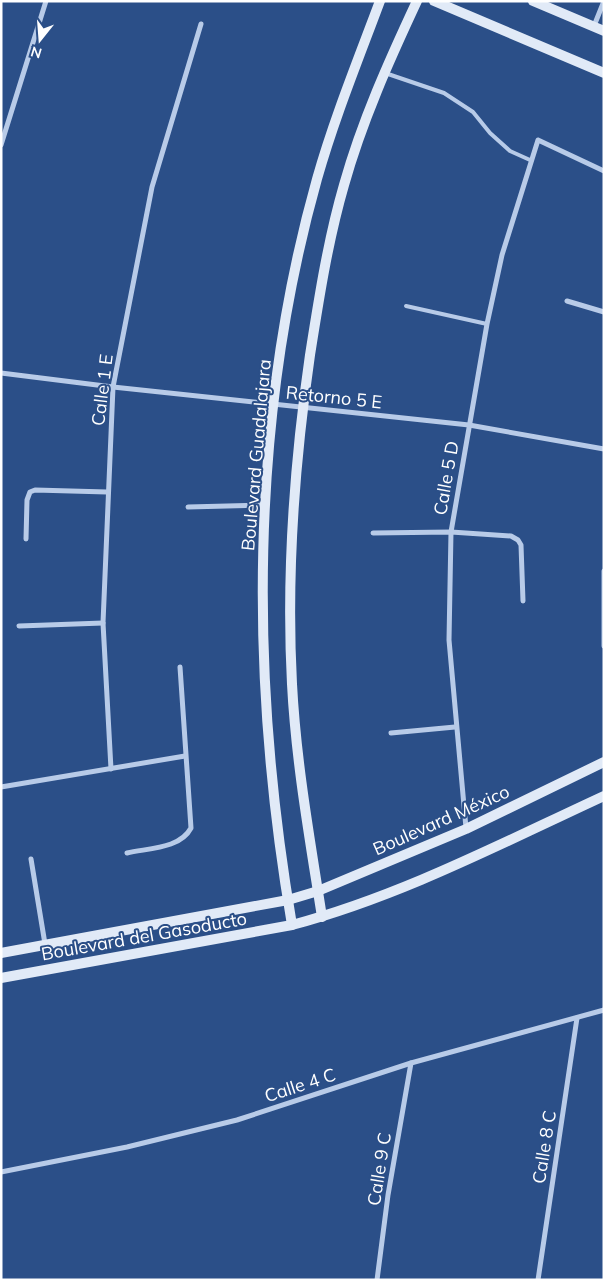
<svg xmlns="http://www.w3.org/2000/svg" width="605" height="1281" font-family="Mulish,sans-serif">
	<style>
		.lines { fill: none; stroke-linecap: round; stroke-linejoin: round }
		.lane { stroke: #b8cbe8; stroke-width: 4 }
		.street { stroke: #b8cbe8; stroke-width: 5 }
		.secondary { stroke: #e1eaf7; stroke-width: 10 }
		.labels { text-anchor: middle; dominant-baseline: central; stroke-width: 4; stroke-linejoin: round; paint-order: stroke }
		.street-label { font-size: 18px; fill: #fff; stroke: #2b4f88 }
	</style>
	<rect width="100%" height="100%" fill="#2b4f88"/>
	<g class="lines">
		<g class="lane">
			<path d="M385,73L444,93L473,112L490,133L510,151L530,160"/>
			<path d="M406,306L487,324"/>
		</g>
		<g class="street">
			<path d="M594,26L604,1"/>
			<path d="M1,145L46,1"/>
			<path d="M567,301L604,312"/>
			<path d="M1,373L113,387L469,425L604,449"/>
			<path d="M188,507L265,505"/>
			<path d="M373,533L451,532L511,536L518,540L521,545L523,601"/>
			<path d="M26,539L27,500L30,492L35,490L107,492"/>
			<path d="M604,571V646"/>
			<path d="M19,626L103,623"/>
			<path d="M391,733L455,727"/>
			<path d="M111,769L103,623L113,387L152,187L201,24"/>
			<path d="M1,787L185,756"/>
			<path d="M466,828L449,640L451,532L487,324L502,255L538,140L604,171"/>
			<path d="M127,853C148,848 180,849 191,828L180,667"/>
			<path d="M31,859L45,944"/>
			<path d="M1,1172L127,1147L237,1120L411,1063L604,1010"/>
			<path d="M377,1280L388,1195L411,1063"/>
			<path d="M538,1280L577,1018"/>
		</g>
		<g class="secondary">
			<path d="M434,1L604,73"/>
			<path d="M533,1L604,31"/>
			<path d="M322,917C310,840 296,762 292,684C286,572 294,466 310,355C319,298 328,240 344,185C362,121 389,61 417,1"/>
			<path d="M292,925C250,679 249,421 317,179C334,119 358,60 380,1"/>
			<path d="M1,953L288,900L318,891L466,829L604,762"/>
			<path d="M1,978L292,925C401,896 502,843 604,796"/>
		</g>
	</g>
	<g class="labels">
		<g class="street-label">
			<text transform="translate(102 390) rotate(-83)">Calle 1 E</text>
			<text transform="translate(334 397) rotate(6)">Retorno 5 E</text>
			<text transform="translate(256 455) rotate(-85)">Boulevard Guadalajara</text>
			<text transform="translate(446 478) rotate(-80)">Calle 5 D</text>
			<text transform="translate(441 820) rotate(-24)">Boulevard México</text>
			<text transform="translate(144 936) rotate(-10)">Boulevard del Gasoducto</text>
			<text transform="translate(300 1085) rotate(-18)">Calle 4 C</text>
			<text transform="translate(544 1147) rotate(-81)">Calle 8 C</text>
			<text transform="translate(379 1169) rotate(-81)">Calle 9 C</text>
		</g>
	</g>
	<rect width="605" height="1281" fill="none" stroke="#ffffff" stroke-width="5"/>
	<g transform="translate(40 40) rotate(197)" stroke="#2b4f88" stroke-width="4" paint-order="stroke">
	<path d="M0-4L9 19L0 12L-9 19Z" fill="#ffffff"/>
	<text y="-8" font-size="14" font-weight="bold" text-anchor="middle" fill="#ffffff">N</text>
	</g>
</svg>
